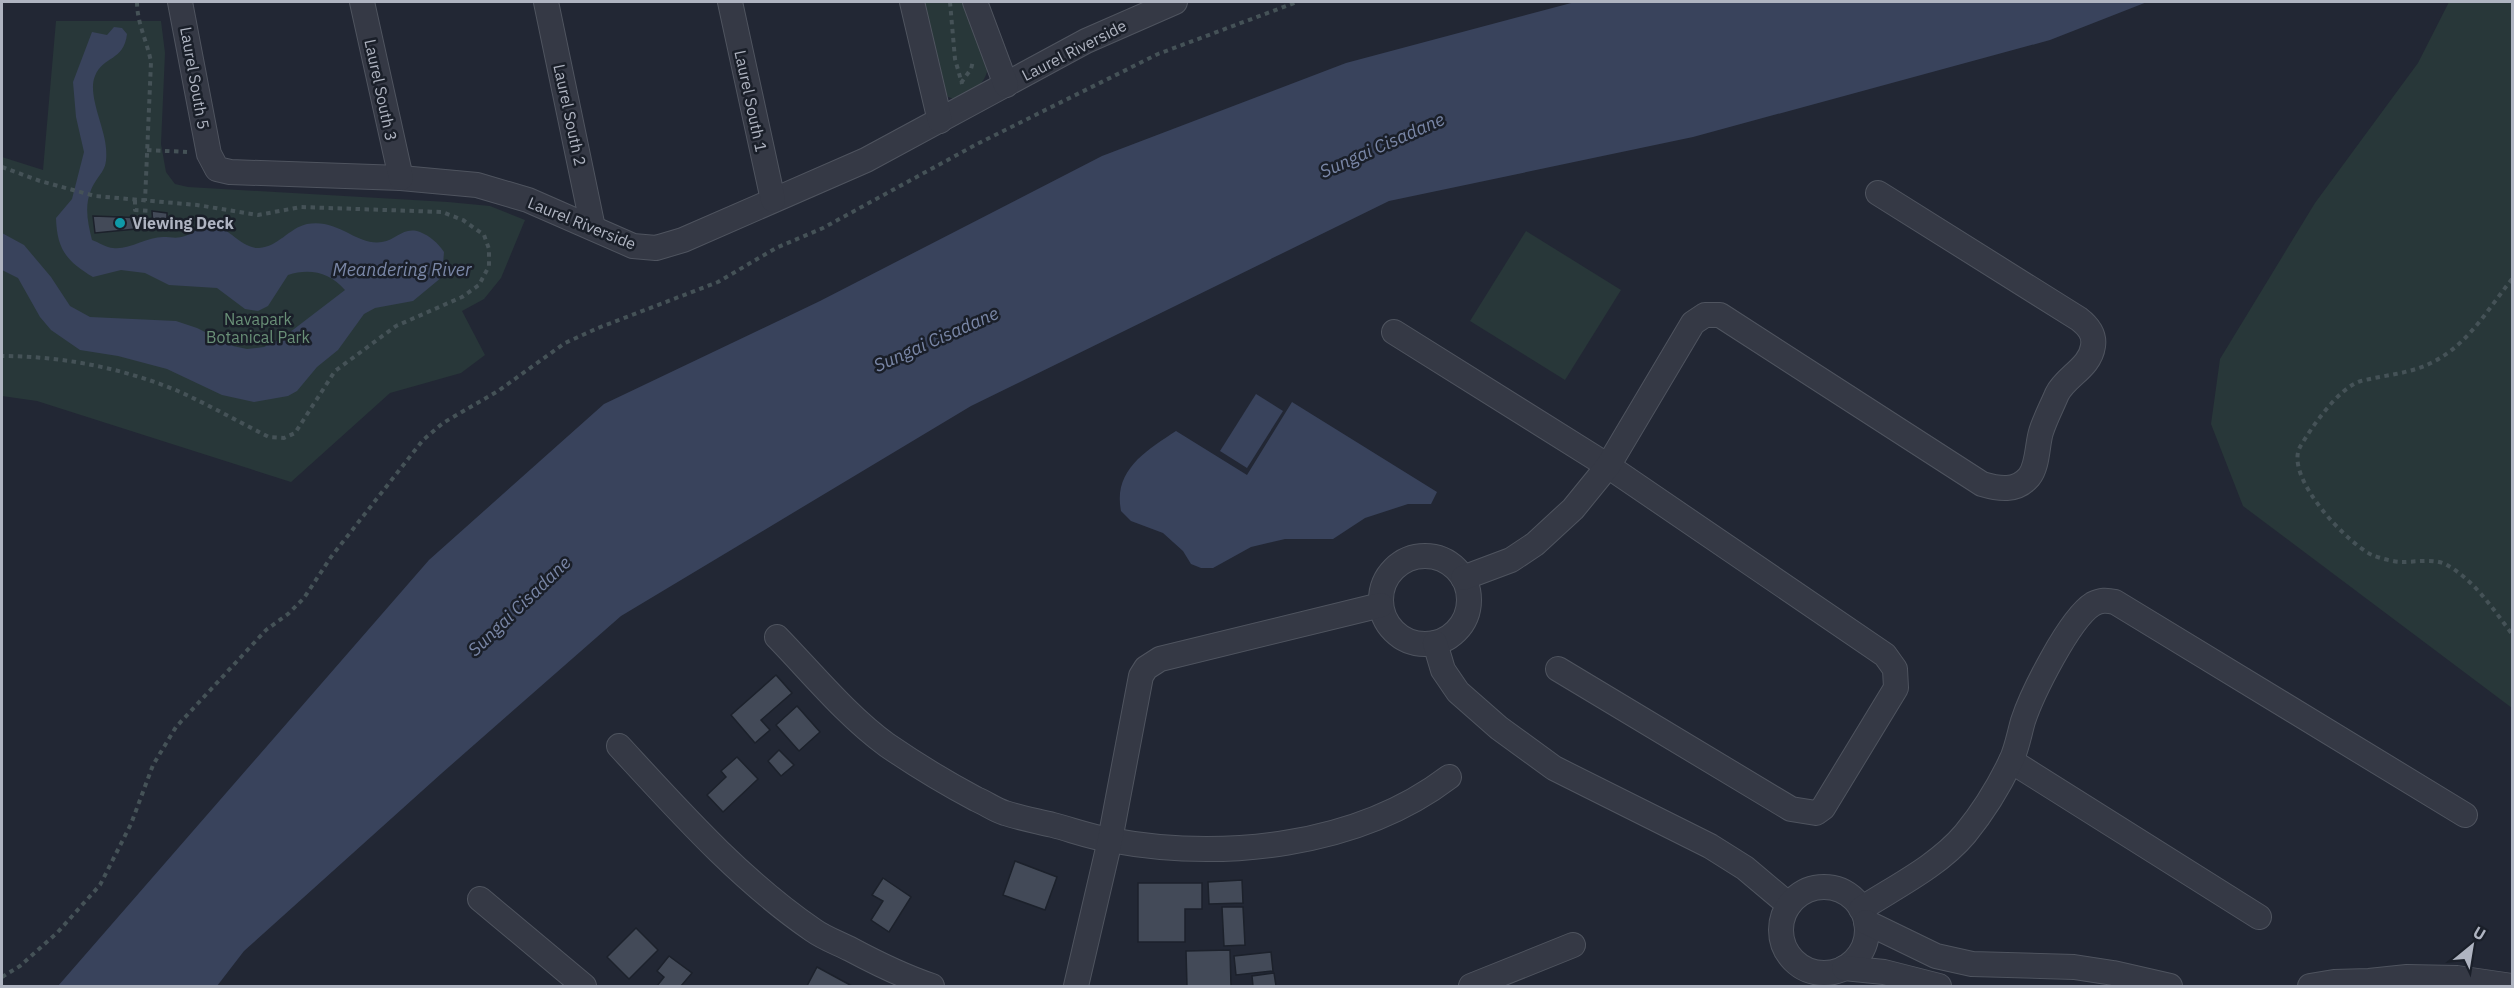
<svg xmlns="http://www.w3.org/2000/svg" width="2514" height="988" font-family="'IBM Plex Sans',sans-serif">
	<style>
		.green { fill: #283739 }
		.water { fill: #39435c }
		.building { fill: #434a58; stroke: #1c212b; stroke-width: 1.5 }
		.lines { fill: none; stroke-linecap: round; stroke-linejoin: round }
		.minor-casing { stroke: #4f545f; stroke-width: 26 }
		.path { stroke: #455257; stroke-width: 4; stroke-dasharray: 4.5 4.5; stroke-linecap: butt }
		.minor { stroke: #353945; stroke-width: 24 }
		.culture-dot { fill: #0f9aa8; stroke: #1a1f29; stroke-width: 2 }
		.labels { text-anchor: middle; dominant-baseline: central; stroke-width: 5; stroke-linejoin: round; paint-order: stroke }
		.street-label { font-size: 16px; fill: #afb4c1; stroke: #1a1f29 }
		.poi-label { font-size: 16px; font-weight: bold; fill: #afb4c1; stroke: #1a1f29; text-anchor: start }
		.park-label { font-size: 16px; fill: #698f77; stroke: #1a1f29 }
		.water-label { font-size: 18px; font-style: italic; fill: #7a87a7; stroke: #1a1f29 }
	</style>
	<rect width="100%" height="100%" fill="#222734"/>
	<g class="green">
		<path d="M924,2H964L988,68C984,87 972,91 957,100L948,97L943,88Z"/>
		<path d="M2449,2H2512V708L2243,506L2211,424L2220,359L2315,203L2418,63Z"/>
		<path d="M56,21H161L165,53L161,144L166,172L175,184L188,187L448,202L490,206L525,220L501,278L484,299L462,311L485,355L461,373L390,393L291,482L37,401L2,396V157L43,170Z"/>
		<path d="M1526,231L1621,290L1565,380L1470,321Z"/>
	</g>
	<g class="water">
		<path d="M1575,2H2147L2050,40L1693,137L1389,201L971,406L621,616L442,773L244,951L217,986H58L429,560L604,404L820,301L1102,156L1346,63Z"/>
		<path d="M114,27L122,28L127,34C124,61 103,56 95,76C87,94 105,128 106,148C108,173 100,170 91,190C84,207 88,223 92,240C98,242 107,248 113,248C129,250 147,237 163,237C171,237 177,239 185,236C192,234 198,227 205,225C226,221 239,249 259,248C278,247 289,228 307,224C338,218 357,246 382,242C397,240 403,226 420,232C430,236 438,243 444,252L442,277L413,301L375,308L364,314L338,350L317,367L297,391L288,396L254,402L222,395L167,369L118,356L80,350L51,330L40,317L18,278L2,270V233L24,245L51,277L70,306L90,317L176,321L197,328L233,346L247,349L264,347L281,339L345,290C330,272 309,268 288,275L268,306L258,311L245,309L217,288L169,285L145,273L121,270L93,277C66,261 57,249 56,218L72,199L84,152L76,117L73,82L92,32L107,35Z"/>
		<path d="M1256,394L1283,411L1247,468L1220,451Z"/>
		<path d="M1292,402L1437,492L1431,504H1408L1365,518L1333,539H1285L1251,547L1213,568H1201L1191,564L1183,551L1163,533L1131,521L1121,511C1113,470 1146,451 1176,431L1247,475Z"/>
	</g>
	<g class="building">
		<path d="M152,211L167,213V225L153,227Z"/>
		<path d="M93,216L146,218V228L95,233Z"/>
		<path d="M776,675L792,693L761,720L770,730L755,743L731,715Z"/>
		<path d="M797,706L820,732L799,751L776,725Z"/>
		<path d="M779,750L794,765L781,776L768,761Z"/>
		<path d="M737,757L758,779L723,812L707,795L726,777L721,771Z"/>
		<path d="M1015,861L1057,877L1045,910L1003,895Z"/>
		<path d="M883,878L911,897L889,932L871,920L883,901L872,895Z"/>
		<path d="M1242,880L1243,903L1209,904L1208,882Z"/>
		<path d="M1138,883H1202V909H1185V942H1138Z"/>
		<path d="M1222,907H1243L1245,945L1224,946Z"/>
		<path d="M636,928L658,950L629,979L607,957Z"/>
		<path d="M1230,950L1231,986H1187L1186,951Z"/>
		<path d="M1271,952L1273,971L1236,975L1234,956Z"/>
		<path d="M669,956L692,973L681,986H657L664,977L657,971Z"/>
		<path d="M817,967L852,986H807Z"/>
		<path d="M1274,973L1276,986H1253L1252,976Z"/>
	</g>
	<g class="lines">
		<g class="minor-casing">
			<g id="minor">
				<path d="M180,2L209,154L217,169L230,172L401,178L477,185L528,200L633,246L656,248L683,240L866,160L1086,41L1175,2"/>
				<path d="M362,2L401,178"/>
				<path d="M546,2L593,228"/>
				<path d="M730,2L773,200"/>
				<path d="M912,2L940,121"/>
				<path d="M975,2L1006,85"/>
				<path d="M1394,332L1608,466L1885,655L1895,669L1896,688L1823,808L1816,813L1791,809L1558,669"/>
				<circle cx="1425" cy="600" r="44"/>
				<path d="M1463,578L1511,560L1535,544L1573,509L1608,466L1693,323L1705,315H1720L1982,484C1999,489 2016,492 2029,477C2038,466 2037,445 2041,432C2045,419 2052,406 2057,394C2066,376 2090,368 2093,346C2095,334 2088,326 2079,319L1878,193"/>
				<path d="M777,637C812,673 846,715 887,745C916,765 946,783 976,799C986,803 995,810 1005,813C1020,818 1037,821 1053,825C1072,830 1091,837 1110,840C1222,861 1357,847 1449,777"/>
				<path d="M1435,643L1443,670L1458,692L1499,728L1554,768L1710,846L1745,868L1789,905"/>
				<path d="M619,746C679,811 740,880 813,930C824,938 838,943 850,949C878,964 902,976 932,986"/>
				<path d="M2011,761L2259,917"/>
				<circle cx="1824" cy="930" r="43"/>
				<path d="M480,899L584,986"/>
				<path d="M1861,909C1895,887 1938,866 1965,834C1983,812 1999,786 2011,761C2017,748 2019,735 2023,721C2032,694 2069,619 2093,604C2101,600 2106,600 2115,602L2465,815"/>
				<path d="M1866,922L1936,956L1972,964L2074,967L2113,973L2170,986"/>
				<path d="M1844,968L1884,972L1939,986"/>
				<path d="M1076,986L1110,840L1141,676L1146,668L1160,659L1381,605"/>
				<path d="M1471,986L1573,945"/>
				<path d="M2310,986L2334,982L2369,981L2407,977L2457,978L2512,986"/>
			</g>
		</g>
		<g class="path">
			<path d="M137,2C137,23 147,41 151,62L145,201"/>
			<path d="M950,2L955,59L962,84"/>
			<path d="M961,83L971,69L973,61"/>
			<path d="M147,150L187,152"/>
			<path d="M2,167L40,181L95,196L197,205L258,215L301,207L442,212L463,220L484,235L489,249V266L479,285L462,297L396,326L335,371L295,433L284,438L269,437C239,422 209,405 178,391C123,368 61,356 2,356"/>
			<path d="M135,200V210L152,211"/>
			<path d="M146,228L153,227"/>
			<path d="M2512,279C2488,309 2467,346 2431,363C2409,374 2384,375 2361,381C2339,387 2311,428 2300,447C2284,477 2347,543 2372,555C2380,558 2393,562 2402,562C2416,562 2435,558 2447,565C2475,581 2493,609 2512,634"/>
			<path d="M2,977L20,966L57,933L100,885L131,824L153,765L176,727L266,630L288,614L304,598L331,557L423,440L443,423L498,391L565,343L598,328L718,282L776,248L823,228L977,144L1158,54L1297,2"/>
		</g>
		<use href="#minor" class="minor"/>
	</g>
	<circle class="culture-dot" cx="120" cy="223" r="6"/>
	<g class="labels">
		<g class="street-label">
			<text transform="translate(1074 50) rotate(-27)">Laurel Riverside</text>
			<text transform="translate(195 78) rotate(80)">Laurel South 5</text>
			<text transform="translate(381 90) rotate(78)">Laurel South 3</text>
			<text transform="translate(751 101) rotate(78)">Laurel South 1</text>
			<text transform="translate(570 115) rotate(78)">Laurel South 2</text>
			<text transform="translate(582 223) rotate(22)">Laurel Riverside</text>
		</g>
		<g class="poi-label">
			<text x="132" y="223">Viewing Deck</text>
		</g>
		<g class="park-label">
			<text x="258" y="319">Navapark<tspan x="258" dy="18">Botanical Park</tspan></text>
		</g>
		<g class="water-label">
			<text transform="translate(1382 145) rotate(-24)">Sungai Cisadane</text>
			<text x="402" y="269">Meandering River</text>
			<text transform="translate(936 339) rotate(-24)">Sungai Cisadane</text>
			<text transform="translate(519 606) rotate(-44)">Sungai Cisadane</text>
		</g>
	</g>
	<rect width="2514" height="988" fill="none" stroke="#afb4c1" stroke-width="6"/>
	<g transform="translate(2472 946) rotate(30)" stroke="#1a1f29" stroke-width="4.5" paint-order="stroke">
	<path d="M0-4.5L10 22L0 15L-10 22Z" fill="#afb4c1"/>
	<text y="-9" font-size="16" font-weight="bold" text-anchor="middle" fill="#afb4c1">U</text>
	</g>
</svg>
